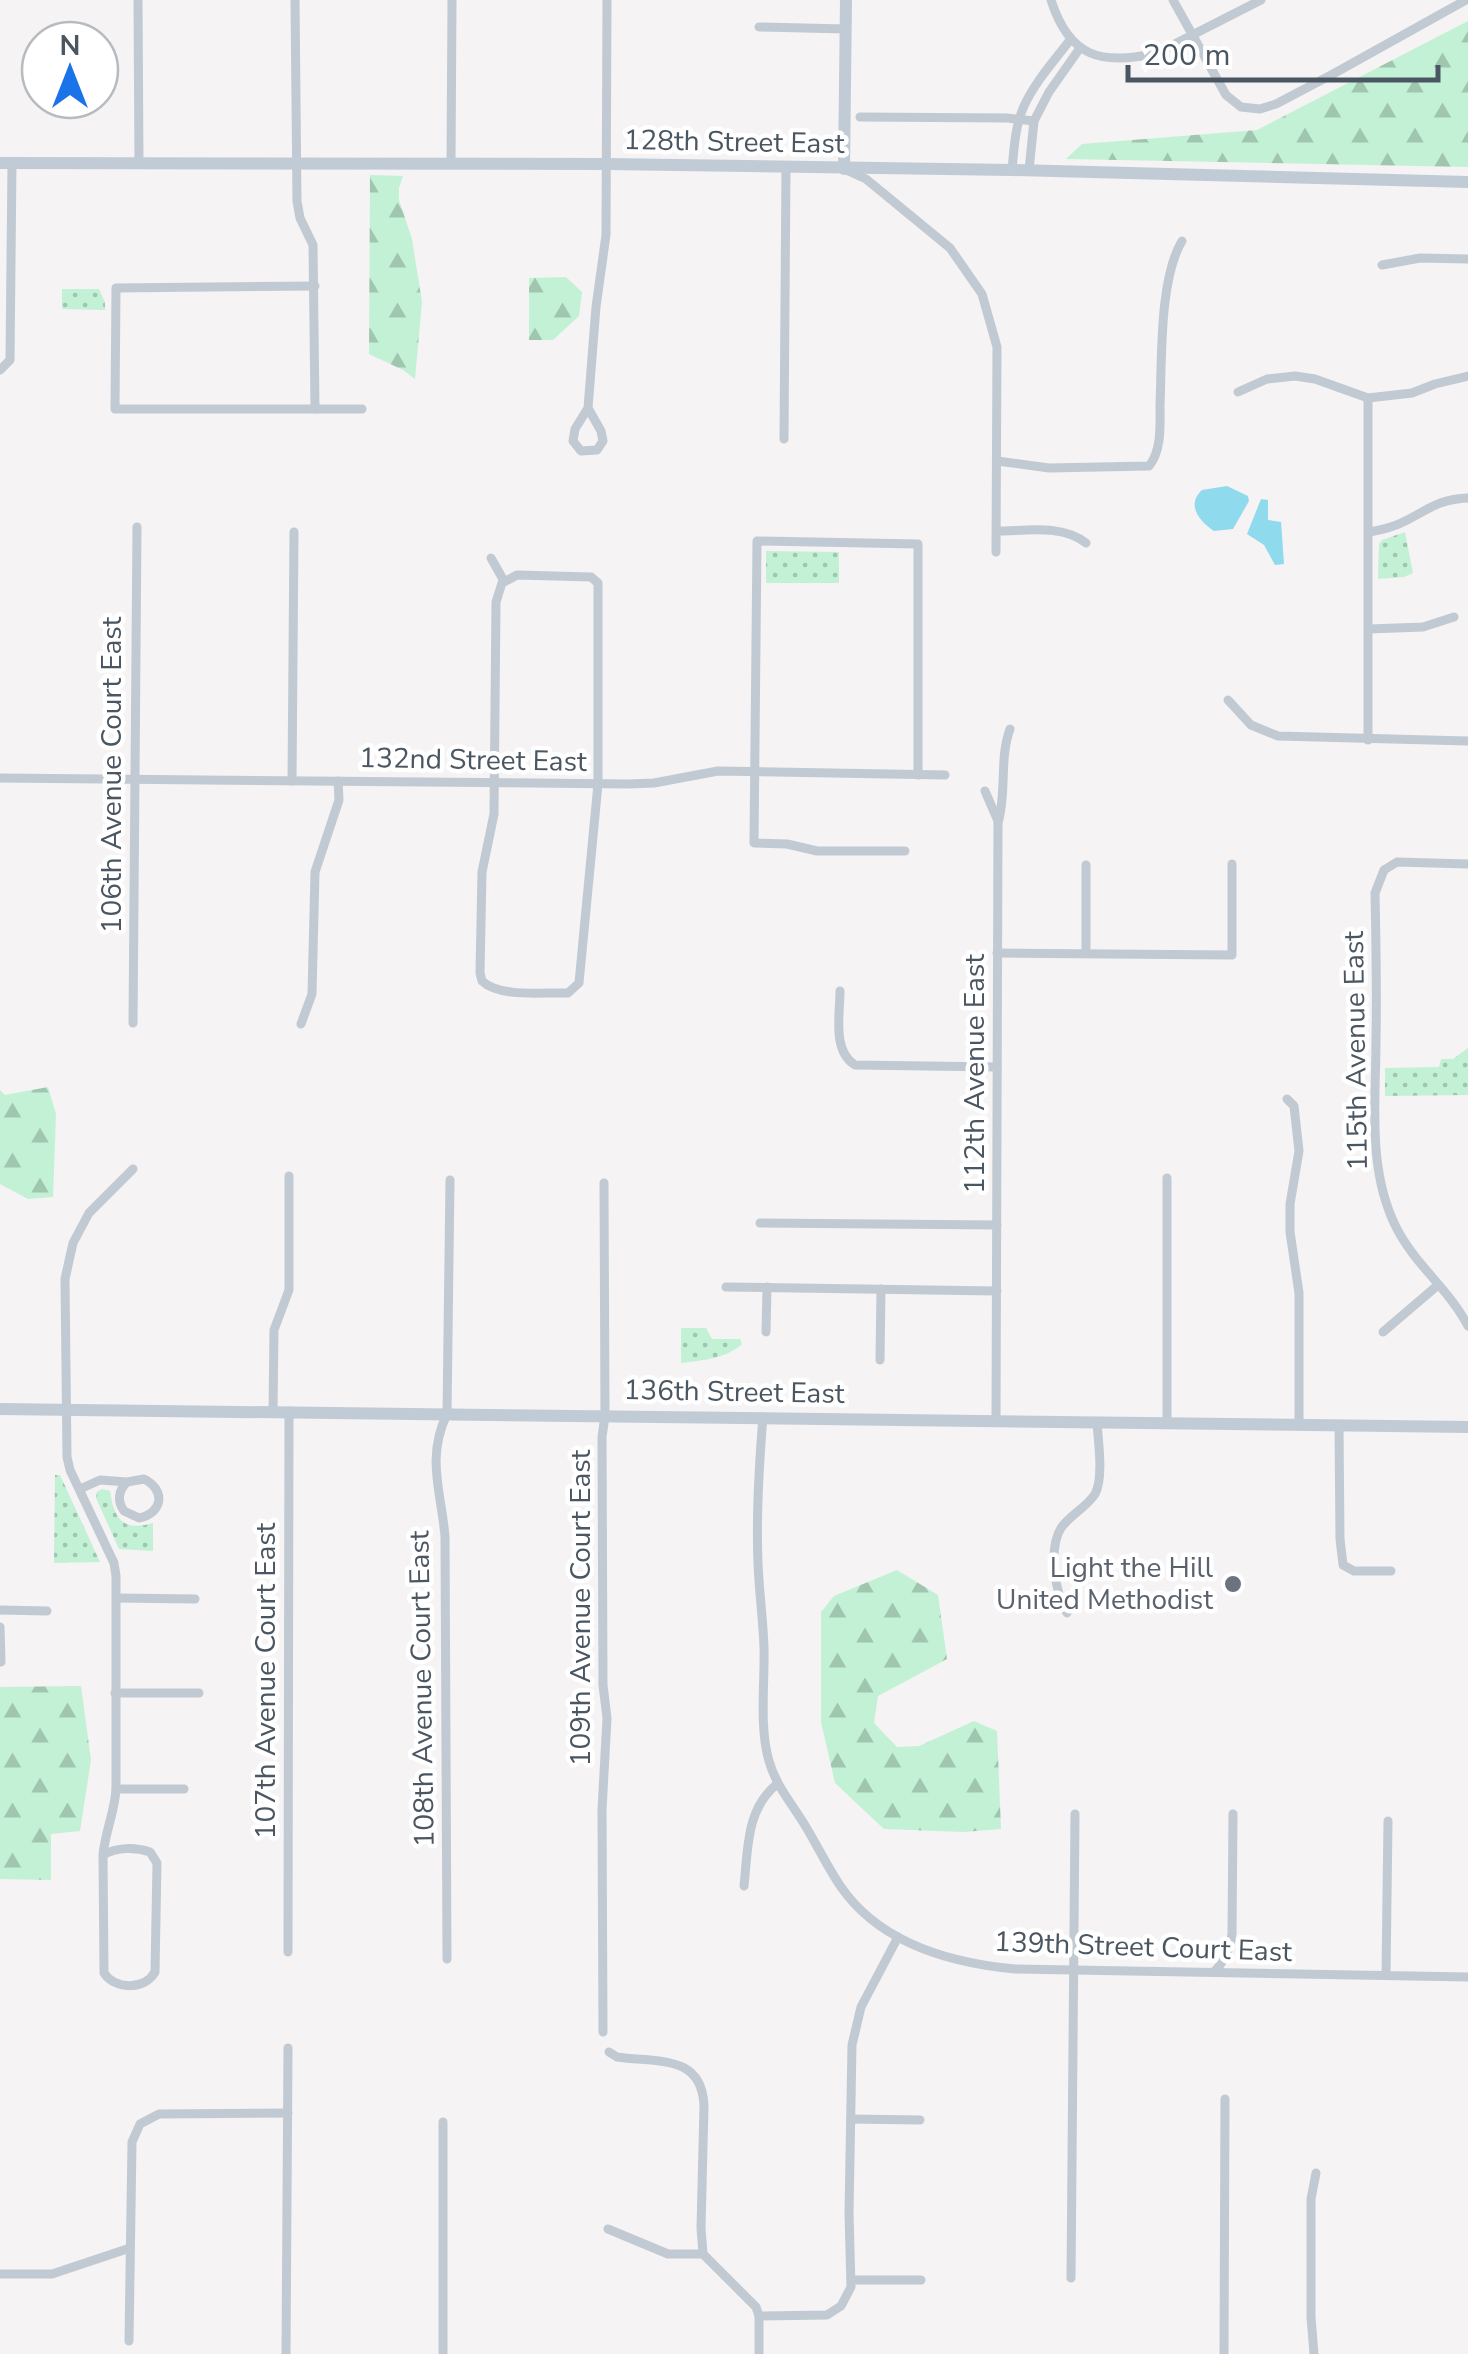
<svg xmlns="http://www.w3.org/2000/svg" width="1468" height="2354" font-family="'Nunito Sans',sans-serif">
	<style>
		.grass { fill: url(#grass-dots) }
		.forest { fill: url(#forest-firs) }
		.water { fill: #90daee }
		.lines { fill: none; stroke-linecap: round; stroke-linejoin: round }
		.street { stroke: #c1cad2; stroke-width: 9 }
		.secondary { stroke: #c1cbd6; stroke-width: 12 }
		.worship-dot { fill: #6b7280; stroke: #fff; stroke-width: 4 }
		.labels { text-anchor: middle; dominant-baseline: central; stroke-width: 9; stroke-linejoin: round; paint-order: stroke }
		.street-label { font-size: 28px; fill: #4a5661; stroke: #fff }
		.worship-label { font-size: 28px; fill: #5b616d; stroke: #fff; text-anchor: end }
	</style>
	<defs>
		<pattern id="grass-dots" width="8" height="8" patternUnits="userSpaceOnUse" patternTransform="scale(2.5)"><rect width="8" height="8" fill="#c3f1d5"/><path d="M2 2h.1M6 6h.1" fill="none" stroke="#a0c6b0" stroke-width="1.8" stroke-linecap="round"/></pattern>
		<pattern id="forest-firs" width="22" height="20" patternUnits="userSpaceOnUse" patternTransform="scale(2.5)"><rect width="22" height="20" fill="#c3f1d5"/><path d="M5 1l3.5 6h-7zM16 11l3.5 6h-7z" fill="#a0c6b0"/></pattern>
	</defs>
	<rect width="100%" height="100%" fill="#f5f3f3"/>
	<g class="grass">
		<path d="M62,289H99L105,302V310L62,309Z"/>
		<path d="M1405,532L1413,573L1404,577L1378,579L1379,544L1382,540Z"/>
		<path d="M766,551L839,552V583H766Z"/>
		<path d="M1468,1048V1095L1385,1096V1068L1439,1067L1441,1059H1453Z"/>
		<path d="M681,1328H706L712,1339H740L742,1344C725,1359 704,1360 681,1363Z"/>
		<path d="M55,1475H60L100,1562L54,1563Z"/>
		<path d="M102,1489L110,1491C114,1519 123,1532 153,1523V1551L119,1549L96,1498L97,1492Z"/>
	</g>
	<g class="forest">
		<path d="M1468,21V167L1066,159L1082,144L1257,130Z"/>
		<path d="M370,175L403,176L399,188V200L412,239L422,302L415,379L403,370L369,354Z"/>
		<path d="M566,277L582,292L579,316L553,340H529V278Z"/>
		<path d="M48,1087L56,1114L53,1197L28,1199L0,1184V1090L5,1095Z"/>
		<path d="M897,1570L938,1595L947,1659L878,1696L874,1723L897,1747L919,1746L974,1721L997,1731L1001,1829L964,1832L884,1829L835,1783L821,1722V1612L834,1596Z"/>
		<path d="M81,1686L91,1760L80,1831L51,1834V1880L0,1879V1687Z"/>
	</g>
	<g class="water">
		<path d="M1227,486L1248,496L1249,501L1233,529L1214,531C1199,521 1186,505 1202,490Z"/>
		<path d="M1261,499L1268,500V520L1281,522L1284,564L1275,565L1264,545L1247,534Z"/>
	</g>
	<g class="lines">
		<g class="street">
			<path d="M138,0L139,164"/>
			<path d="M295,0L297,201L300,218L313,245L315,409"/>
			<path d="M1051,0C1069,57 1101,66 1157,53L1261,0"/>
			<path d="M1173,0L1226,95L1241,107L1260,109L1276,104L1333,74L1466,0"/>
			<path d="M759,27L846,29"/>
			<path d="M860,117L1007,118L1034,121"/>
			<path d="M451,164L452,0"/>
			<path d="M846,170L866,179L950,248L982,294L997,347L996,552"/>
			<path d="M1012,170C1014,149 1015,126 1024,106C1035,82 1054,61 1070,40"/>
			<path d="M1029,170L1034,121L1049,92L1080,48"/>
			<path d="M1382,265L1420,258L1468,259"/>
			<path d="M315,286L116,288L115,409H362"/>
			<path d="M0,370L10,360L12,163"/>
			<path d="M1238,392L1267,379L1295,376L1315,379L1368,398L1412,393L1435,384L1468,376"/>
			<path d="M1368,398V740"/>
			<path d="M588,408L575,429L573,441L581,451L597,450L603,441L601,431L588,408L596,307L606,235L607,0"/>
			<path d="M784,439L786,167"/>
			<path d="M997,461L1049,468L1149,466C1162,451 1160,424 1160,405C1162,361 1159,279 1182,241"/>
			<path d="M997,531C1026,531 1062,524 1086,543"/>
			<path d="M1370,532C1380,530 1391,528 1401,523C1427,511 1437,499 1468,498"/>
			<path d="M491,558L504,581"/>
			<path d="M517,575L591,577L598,583V784L579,983L568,993C544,992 500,998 482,981L480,973L482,872L494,814L496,602L502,583Z"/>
			<path d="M1369,629L1423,627L1454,617"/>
			<path d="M1228,700L1251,725L1278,736L1468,741"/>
			<path d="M0,778L628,784L654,783L718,771L945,775"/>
			<path d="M292,781L294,532"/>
			<path d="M985,791L998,821"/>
			<path d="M905,851H817L787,844L754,843L757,541L918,544V775"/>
			<path d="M1468,864L1397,862L1384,870L1375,893C1376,942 1377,990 1376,1039C1376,1102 1367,1169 1396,1227C1415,1265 1449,1289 1468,1326"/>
			<path d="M997,953L1232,955V864"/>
			<path d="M1086,953V865"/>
			<path d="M840,991C840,1014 832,1051 855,1065L997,1067"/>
			<path d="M133,1023L137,527"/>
			<path d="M301,1024L312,994L315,872L339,800L338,781"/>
			<path d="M1287,1099L1294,1106L1299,1151L1290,1204V1232L1299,1293V1425"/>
			<path d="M760,1223L997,1225"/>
			<path d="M726,1287L997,1291"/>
			<path d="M766,1332L767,1287"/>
			<path d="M1383,1332L1438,1285"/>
			<path d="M880,1360L881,1289"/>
			<path d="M273,1411L274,1330L289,1290V1176"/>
			<path d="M763,1417C759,1465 756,1514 758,1563C759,1591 763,1619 764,1647C765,1682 759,1727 769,1761C776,1786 793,1805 806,1827C818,1847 828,1868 841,1887C880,1943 950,1963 1015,1969L1468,1977"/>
			<path d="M996,1421L998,823C1007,792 999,759 1010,729"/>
			<path d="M1167,1422V1178"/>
			<path d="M1339,1425L1340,1539L1343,1565L1354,1571H1391"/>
			<path d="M80,1489L100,1480L127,1482C118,1491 117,1501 124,1511L139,1518C163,1513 166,1490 144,1479L127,1482"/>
			<path d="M117,1598L195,1599"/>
			<path d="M0,1610L47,1611"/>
			<path d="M1067,1613C1055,1593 1048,1549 1061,1528C1070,1515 1087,1507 1095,1494C1104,1478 1098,1440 1097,1422"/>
			<path d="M0,1627L1,1662"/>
			<path d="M115,1693H199"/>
			<path d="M116,1789H184"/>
			<path d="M103,1855C117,1847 135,1847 150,1852L157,1863L155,1972C145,1990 115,1990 104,1973L103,1855C105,1832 115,1811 116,1789V1576L114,1563L70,1470L67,1457L65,1279L73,1243L89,1213L133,1169"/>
			<path d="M744,1886C748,1849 746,1809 777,1784"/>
			<path d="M288,1952L289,1411"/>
			<path d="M447,1959L445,1536C441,1491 426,1458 447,1414L450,1180"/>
			<path d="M1214,1972C1225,1961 1230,1949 1232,1934L1233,1814"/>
			<path d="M1386,1975L1388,1821"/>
			<path d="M603,2032L602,1810L607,1718L603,1685L602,1437L605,1416L604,1183"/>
			<path d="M609,2052L617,2057C655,2063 702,2053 704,2106L701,2228L703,2254"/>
			<path d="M851,2119L920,2120"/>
			<path d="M608,2229L668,2254H703L756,2307L759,2316L827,2315L841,2306L851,2287L849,2213L852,2045L861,2007L898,1937"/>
			<path d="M0,2274H52L130,2248"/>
			<path d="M1071,2278L1075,1814"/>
			<path d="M851,2280H921"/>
			<path d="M129,2341L132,2142L140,2124L159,2114L288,2113"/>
			<path d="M286,2354L288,2048"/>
			<path d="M443,2354V2122"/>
			<path d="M759,2354V2316"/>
			<path d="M1224,2354L1225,2099"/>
			<path d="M1314,2354L1311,2317V2199L1316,2173"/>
		</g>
		<g class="secondary">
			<path d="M0,163L607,164L1012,170L1468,182"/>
			<path d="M844,169L846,0"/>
			<path d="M0,1409L1468,1427"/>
		</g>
	</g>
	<circle class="worship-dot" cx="1233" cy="1584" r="10"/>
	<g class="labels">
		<g class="street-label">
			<text transform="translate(734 142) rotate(1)">128th Street East</text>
			<text transform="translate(473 760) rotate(1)">132nd Street East</text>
			<text transform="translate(112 775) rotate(-90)">106th Avenue Court East</text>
			<text transform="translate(1356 1051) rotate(-91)">115th Avenue East</text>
			<text transform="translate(975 1074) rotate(-90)">112th Avenue East</text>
			<text transform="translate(734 1392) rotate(1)">136th Street East</text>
			<text transform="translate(581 1608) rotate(-90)">109th Avenue Court East</text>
			<text transform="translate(266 1681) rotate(-90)">107th Avenue Court East</text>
			<text transform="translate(422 1689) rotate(-91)">108th Avenue Court East</text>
			<text transform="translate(1143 1947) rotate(2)">139th Street Court East</text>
		</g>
		<g class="worship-label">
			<text x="1213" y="1568">Light the Hill<tspan x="1213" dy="32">United Methodist</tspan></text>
		</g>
	</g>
	<g transform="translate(70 70)"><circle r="48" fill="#ffffff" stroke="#b7bbc0" stroke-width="2.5"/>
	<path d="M0-8L18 38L0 25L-18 38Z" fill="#1a73e8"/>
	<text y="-15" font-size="28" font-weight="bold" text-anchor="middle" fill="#4a5661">N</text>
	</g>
	<path d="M1128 65v15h310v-15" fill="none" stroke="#4a5661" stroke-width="5"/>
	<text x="1143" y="65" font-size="30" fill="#4a5661" stroke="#ffffff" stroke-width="8" paint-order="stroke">200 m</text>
</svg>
